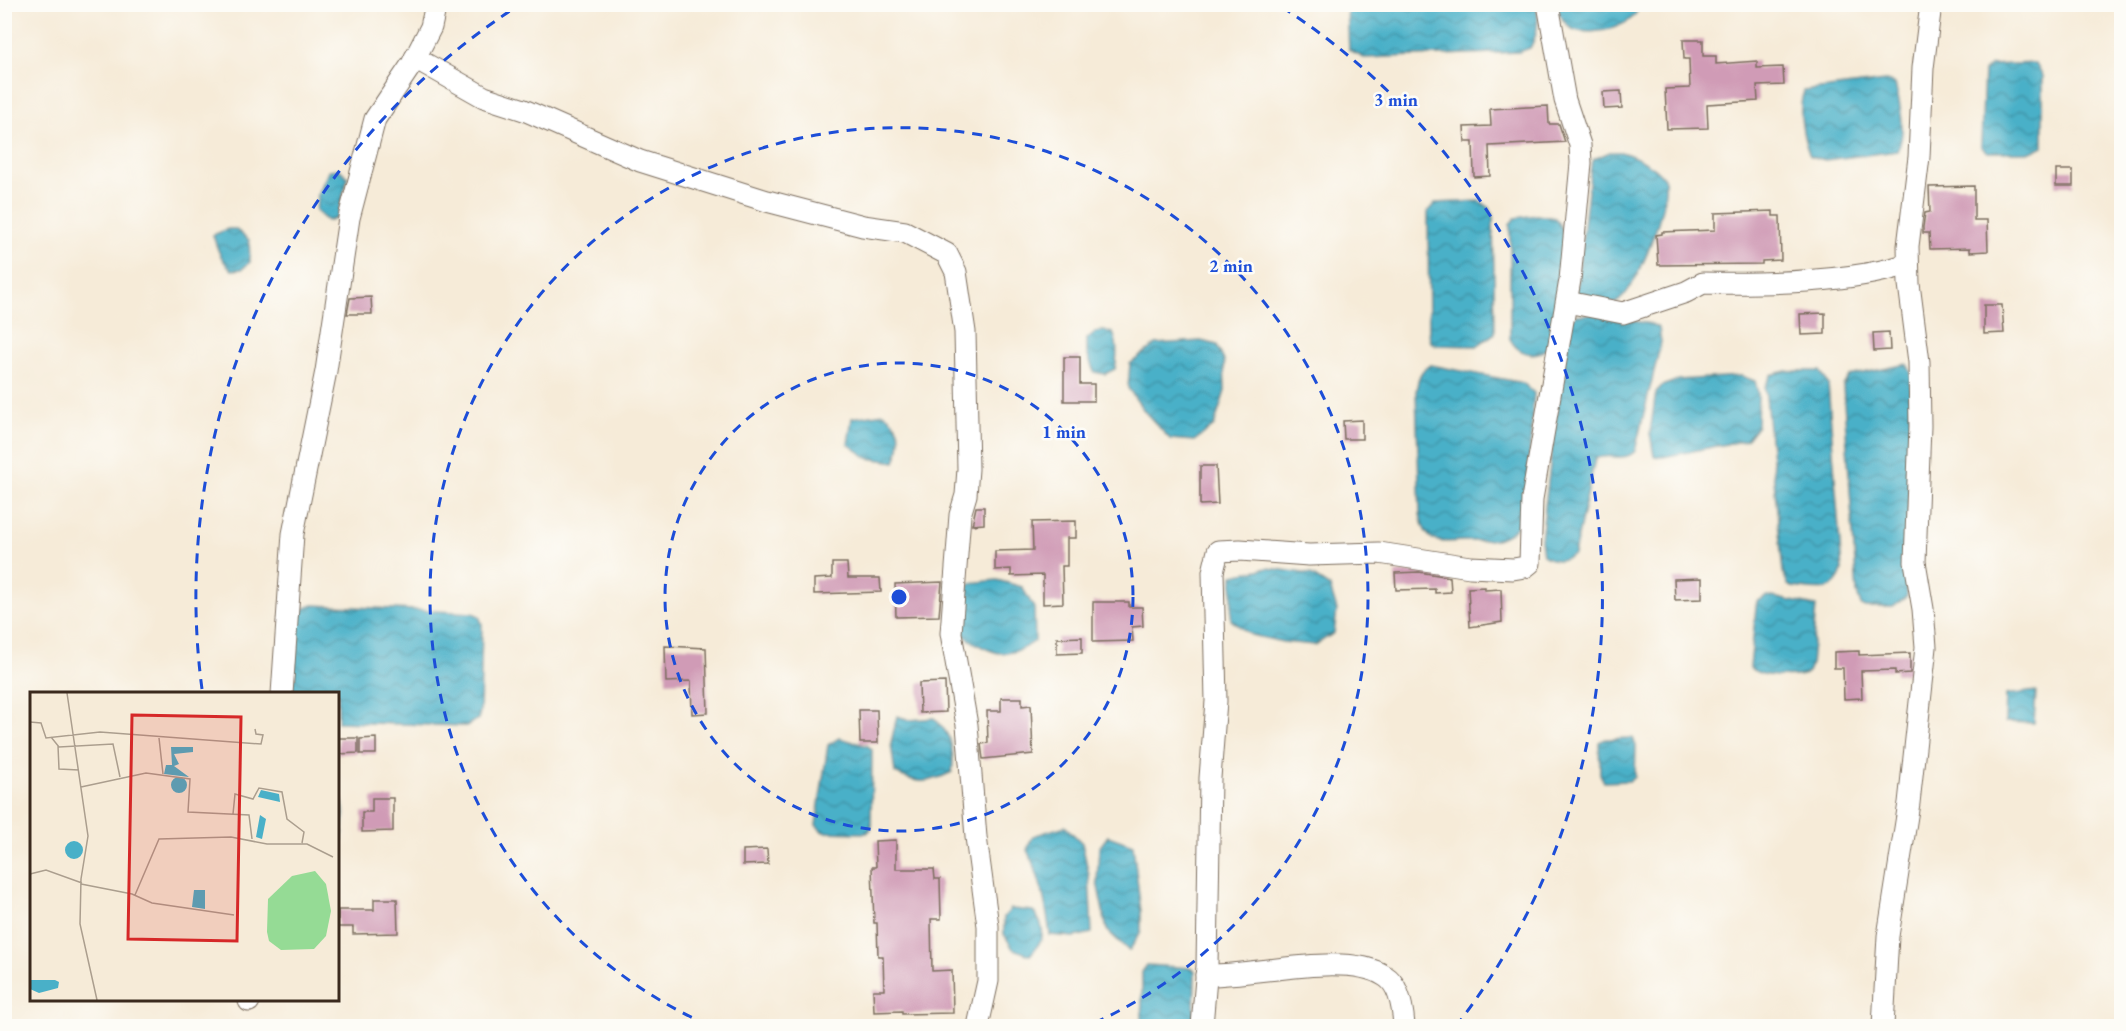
<svg xmlns="http://www.w3.org/2000/svg" width="2126" height="1031" font-family="'EB Garamond',serif">
	<style>
		.water { fill: url(#water-waves); stroke: #426d73; stroke-width: 1.5 }
		.building { fill: #d09bb6 }
		.lines { fill: none; stroke-linecap: round; stroke-linejoin: round }
		.minor-casing { stroke: #7c6e5f; stroke-width: 23 }
		.minor { stroke: #fff; stroke-width: 21 }
		.ring { fill: none; stroke: #1d4ed8; stroke-width: 3; stroke-dasharray: 10 8 }
		.inset-road { fill: none; stroke: #ab9e8e; stroke-width: 1.5 }
		.view { fill: #d62828; fill-opacity: 0.15; stroke: #d62828; stroke-width: 3 }
		.inset-edge { fill: none; stroke: #3b2a1e; stroke-width: 3 }
		.centre { fill: #1d4ed8; stroke: #fdfcf7; stroke-width: 3 }
		.ring-label { font-size: 18px; text-anchor: middle; font-weight: bold; fill: #1d4ed8; stroke: #fdfcf7; stroke-width: 5; stroke-linejoin: round; paint-order: stroke }
	</style>
	<defs>
		<pattern id="water-waves" width="16" height="10" patternUnits="userSpaceOnUse" patternTransform="scale(1.5)"><rect width="16" height="10" fill="#49b0c8"/><path d="M0 5q4-4 8 0t8 0" fill="none" stroke="#3e8fa2"/></pattern>
	</defs>
	<rect width="100%" height="100%" fill="#fdfcf7"/>
	<filter id="ink" filterUnits="userSpaceOnUse"><feTurbulence type="fractalNoise" baseFrequency=".0167" numOctaves="2"/><feDisplacementMap in="SourceGraphic" scale="12" xChannelSelector="R" yChannelSelector="G"/><feConvolveMatrix kernelMatrix="1 2 1 2 8 2 1 2 1" color-interpolation-filters="sRGB"/></filter>
	<filter id="wash" filterUnits="userSpaceOnUse"><feTurbulence type="fractalNoise" baseFrequency=".008" numOctaves="4" result="noise"/><feDisplacementMap in="SourceGraphic" scale="24" xChannelSelector="R" yChannelSelector="G"/><feGaussianBlur stdDeviation="1.35" result="paint"/><feColorMatrix in="noise" values="0 0 0 0 0 0 0 0 0 0 0 0 0 0 0 0 0 1.4 0 .05"/><feComposite in="paint" operator="in"/></filter>
	<g filter="url(#wash)">
		<rect width="100%" height="100%" fill="#f6ebd8"/>
		<g class="water">
			<path d="M1347,5H1536C1540,19 1537,36 1530,48L1519,52L1364,58L1349,50Z"/>
			<path d="M1556,5H1639C1636,27 1594,36 1575,30C1565,26 1559,14 1556,5Z"/>
			<path d="M2036,63L2043,76V146L2031,152H1987L1981,146L1984,71L1991,65Z"/>
			<path d="M1886,81L1895,84C1900,104 1907,134 1897,151L1825,160L1810,156C1803,139 1797,108 1804,91Z"/>
			<path d="M1610,152C1614,152 1620,151 1624,153C1635,156 1662,170 1665,181C1669,204 1636,295 1615,303L1584,299L1576,292L1591,166L1594,159Z"/>
			<path d="M339,169L348,177L337,218L327,221L316,211L318,194L329,170Z"/>
			<path d="M1480,201L1490,208L1493,217L1495,333L1477,346L1436,345L1431,342L1429,334L1428,211L1435,203Z"/>
			<path d="M1537,215L1555,218L1567,238L1549,347C1535,359 1518,354 1510,339V224L1515,218Z"/>
			<path d="M228,229H235L249,240L250,262L242,269L232,270C221,261 217,248 213,235Z"/>
			<path d="M1594,314L1651,324L1659,328L1661,342L1635,451C1624,463 1609,452 1595,459L1574,554C1564,561 1553,562 1543,555L1541,540L1567,325L1575,315Z"/>
			<path d="M1104,331L1113,333C1118,343 1117,358 1115,369L1105,374L1094,372L1087,353V339L1096,332Z"/>
			<path d="M1201,341L1217,345L1224,361L1225,391L1214,426L1194,441L1170,439L1145,412L1128,388L1130,364L1156,344Z"/>
			<path d="M1907,364L1911,372L1907,596L1893,607H1865L1861,605L1857,593L1843,386L1849,376Z"/>
			<path d="M1431,365L1523,383L1534,393L1525,514C1513,542 1488,541 1461,541C1452,542 1440,543 1433,539C1424,534 1422,523 1420,514L1416,392C1418,380 1419,370 1431,365Z"/>
			<path d="M1786,371H1820L1828,384L1842,571C1834,597 1814,589 1792,587L1788,585L1783,572L1765,387L1771,375Z"/>
			<path d="M1741,376L1755,381L1758,393L1757,426L1746,440L1663,457L1654,456L1650,433L1656,392L1662,386L1678,380Z"/>
			<path d="M884,413C903,428 903,440 895,462L868,458L848,444L852,418Z"/>
			<path d="M1268,568L1310,574L1330,587L1337,610L1334,633L1315,645L1283,642L1251,635L1231,620L1233,575Z"/>
			<path d="M997,580L1022,587L1034,608L1035,641C1004,663 988,652 960,633L963,603L970,583Z"/>
			<path d="M1767,596L1816,606L1811,665L1808,673C1795,679 1760,677 1750,668L1756,607L1757,601Z"/>
			<path d="M313,605L473,613L479,616L482,624L480,712L478,719L466,726L338,722V694H289L297,618L300,610Z"/>
			<path d="M2036,691L2034,723L2005,722L2006,695Z"/>
			<path d="M897,716L910,720L934,718C951,734 955,749 952,772C929,783 919,785 895,773L891,743Z"/>
			<path d="M839,738L868,746L872,750L871,829L867,833L823,832L816,825L828,745Z"/>
			<path d="M1633,738L1636,746L1635,777L1629,781L1604,782L1600,774L1599,742L1606,739Z"/>
			<path d="M338,793C347,804 344,830 341,843L338,847Z"/>
			<path d="M1065,826L1082,843L1089,875L1092,933L1074,937L1050,935C1046,904 1041,878 1027,850L1033,836Z"/>
			<path d="M1108,836L1133,845L1141,912V932L1129,951L1107,930L1097,882L1099,848Z"/>
			<path d="M1011,909L1033,911C1047,929 1045,939 1030,955L1013,949L1004,934V917Z"/>
			<path d="M1147,965L1192,968L1195,971L1194,1020C1182,1029 1157,1026 1142,1022V972Z"/>
		</g>
		<g id="blocks">
			<g class="building">
				<path d="M1683,40H1703V56H1716V64L1757,61V68L1783,67L1784,85L1757,86L1758,101L1707,104L1708,128L1667,129L1665,89L1690,88L1689,59H1684Z"/>
				<path d="M1621,91L1622,108L1604,109L1603,92Z"/>
				<path d="M1548,106L1549,124H1559L1565,142L1489,146L1490,176L1474,177L1473,142H1465L1464,127L1491,126L1490,109Z"/>
				<rect x="2056" y="170" width="17" height="16"/>
				<path d="M1974,186V220H1987L1988,251L1970,252V248L1930,249L1929,233H1923V227L1925,213L1930,212L1929,187Z"/>
				<path d="M1773,211V216H1780L1781,260L1762,261V264L1658,265L1656,235L1662,234V232L1715,230V213Z"/>
				<path d="M371,297L372,314H347L350,298Z"/>
				<path d="M1984,305H2002L2004,333L1984,334Z"/>
				<path d="M1825,313V334L1801,335L1800,314Z"/>
				<path d="M1889,332L1890,350L1874,351L1873,333Z"/>
				<path d="M1064,357H1080V384H1094V401H1064Z"/>
				<path d="M1362,420V439H1344L1343,421Z"/>
				<path d="M1200,466H1216L1218,504L1200,505Z"/>
				<path d="M976,507H984V524L972,525Z"/>
				<path d="M1076,521V538H1067V566H1062L1063,603L1043,604V575L1011,576V569L995,570V551L1033,550L1032,522Z"/>
				<path d="M832,563H847L848,578H880L881,592L814,594V579L832,578Z"/>
				<path d="M1419,572L1450,577L1451,592L1435,593V589L1396,590L1395,573Z"/>
				<path d="M1702,578V599L1675,600L1674,579Z"/>
				<path d="M942,582L939,616L896,617L895,584Z"/>
				<path d="M1485,587V590L1501,589L1502,622L1470,627L1468,588Z"/>
				<path d="M1093,602H1129V607H1142L1143,626L1132,627L1133,641L1093,642Z"/>
				<path d="M1082,637V653L1057,654V638Z"/>
				<path d="M665,646L706,648L708,713L692,714L691,681L666,682Z"/>
				<path d="M1859,651V655L1910,653V673L1895,674V670L1861,671L1862,698L1844,699L1843,668H1834V652Z"/>
				<path d="M945,682L946,712L920,713L919,683Z"/>
				<path d="M1001,698H1022V706L1031,705L1033,754L983,759L981,744L988,743L987,711H1001Z"/>
				<path d="M859,710H877L878,743H860Z"/>
				<path d="M338,738H358V753L338,754Z"/>
				<path d="M376,738V754H360V739Z"/>
				<path d="M372,798H393V831L362,832V812H372Z"/>
				<path d="M896,840V869H934L935,879H940L941,919H931L932,971L952,970L953,1013L902,1014V1011L874,1012L873,990H884L883,956H878L877,923H874L872,867H876L875,841Z"/>
				<path d="M767,849L768,864L743,865V850Z"/>
				<path d="M374,899H397L398,933L353,934V927H338V910H374Z"/>
			</g>
		</g>
	</g>
	<g filter="url(#ink)">
		<use href="#blocks" fill-opacity="0" stroke="#7c6e5f" stroke-width="1.5"/>
		<g class="lines">
			<g class="minor-casing">
				<g id="minor">
					<path d="M415,58L484,97L524,110L640,161L767,201L863,226L905,232L947,254L956,272L965,332L968,469L966,495L960,515L951,633L967,725L976,837L988,926V981L978,1026"/>
					<path d="M1567,302L1623,313L1686,292L1703,283C1765,284 1850,283 1908,264"/>
					<path d="M282,694L293,534L326,371L349,218L375,119L412,64L431,27L436,4"/>
					<path d="M1206,975C1251,977 1347,950 1385,976C1400,985 1403,1010 1404,1026"/>
					<path d="M249,1001V1000"/>
					<path d="M1202,1026L1207,966L1210,778L1216,701L1213,572L1218,551L1240,550L1309,555L1379,553L1470,567L1513,569L1525,567L1530,563L1532,499L1570,280L1581,163L1580,145L1565,100L1548,4"/>
					<path d="M1883,1026L1888,936L1909,803L1926,647L1923,609L1915,562L1920,426L1919,362L1909,284L1908,246L1919,157L1923,68L1931,4"/>
				</g>
			</g>
			<use href="#minor" class="minor"/>
		</g>
	</g>
	<g class="ring">
		<circle cx="899" cy="597" r="234"/>
		<path d="M708 1025A469 469 0 1 1 1090 1025"/>
		<path d="M202 689A703 703 0 0 1 516 7M1282 7A703 703 0 0 1 1457 1025"/>
	</g>
	<g transform="translate(30 692)">
		<rect width="309" height="309" fill="#f6ebd8"/>
		<path d="M285,179L296,192L301,219L296,244L284,257L251,258L239,249L237,240L238,207L262,184Z" fill="#95db95"/>
		<path d="M141,55H163V60L144,62L149,72L144,74L159,85L134,82L136,73H142ZM141 93a8 8 0 1 1 16 0a8 8 0 1 1-16 0ZM231,98L249,102L250,110L228,105ZM230,123L236,127L232,147L226,145ZM35 158a9 9 0 1 1 18 0a9 9 0 1 1-18 0ZM164,198H175V217L162,215ZM0,288H25L29,290L28,296L9,301L0,297Z" fill="#49b0c8"/>
		<path class="inset-road" d="M37,1L58,144L51,187L50,232L67,308M0,30L11,31L16,46L70,40L231,52L233,43L226,42L225,37M21,45L29,55L83,52L90,85M129,46L133,82M28,54L29,77L49,78M51,95L116,81L160,87L158,120L219,123L222,147M203,122L205,102L223,107L229,96L252,100L257,127L274,140L272,151M0,182L16,178L52,191M51,192L102,202L122,211L204,223M105,203L129,147L201,145L237,152H277L303,165"/>
		<path class="view" d="M102,23L211,25L207,249L98,247Z"/>
		<rect width="309" height="309" class="inset-edge"/>
	</g>
	<circle cx="899" cy="597" r="9" class="centre"/>
	<g class="ring-label">
		<text x="1396" y="106">3 min</text>
		<text x="1231" y="272">2 min</text>
		<text x="1064" y="438">1 min</text>
	</g>
	<rect width="2126" height="1031" fill="none" stroke="#fdfcf7" stroke-width="24"/>
</svg>
